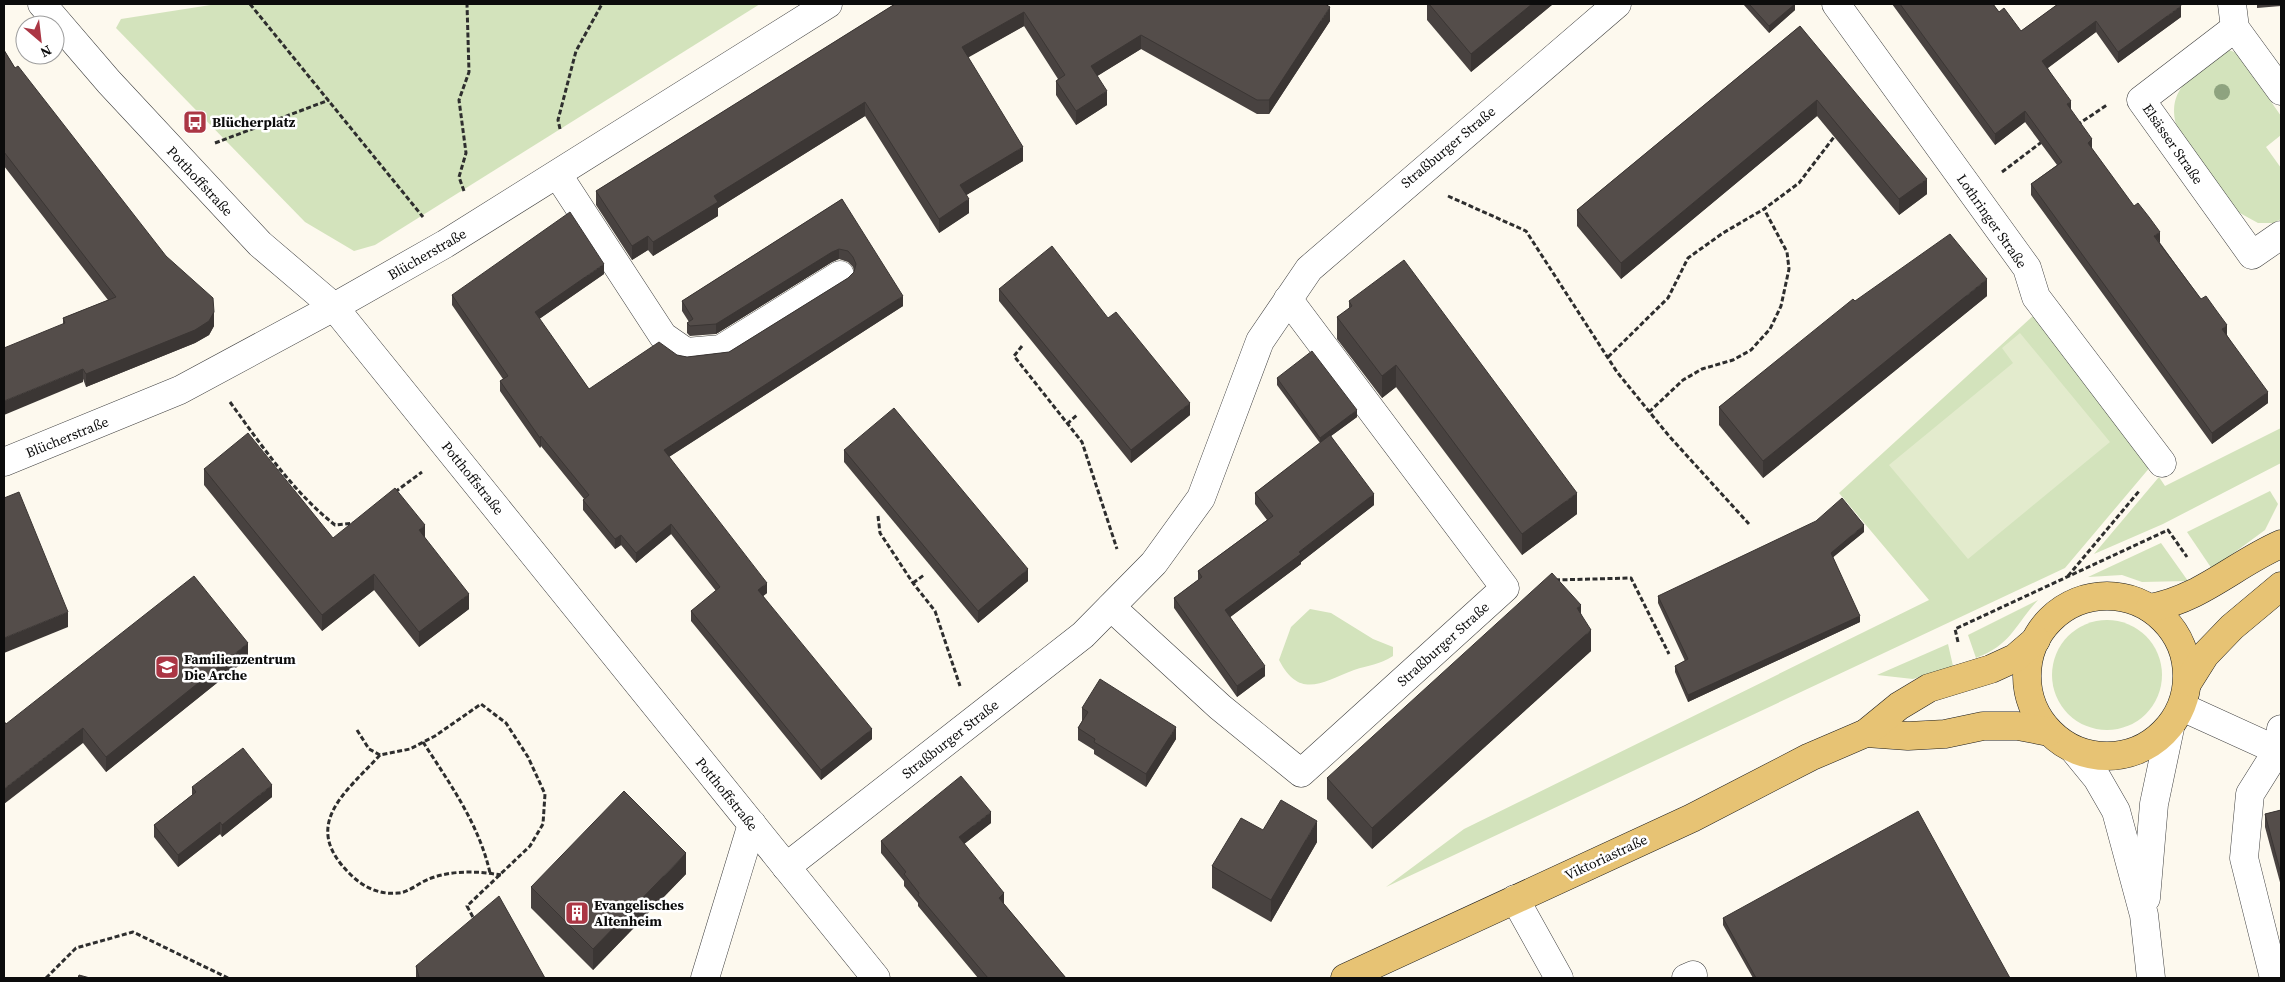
<svg xmlns="http://www.w3.org/2000/svg" width="2285" height="982" font-family="'Source Serif 4',serif">
	<style>
		.green { fill: #d3e3bc }
		.pitch { fill: #e3ebcd }
		.lines { fill: none; stroke-linecap: round; stroke-linejoin: round }
		.minor-casing { stroke: #3f3f3f; stroke-width: 29 }
		.major-casing { stroke: #1d1d1d; stroke-width: 29 }
		.path { stroke: #2e2e2e; stroke-width: 3; stroke-dasharray: 5 2.5; stroke-linecap: butt }
		.minor { stroke: #fff; stroke-width: 28 }
		.major { stroke: #e7c374; stroke-width: 28 }
		.tree { fill: #8ea37f }
		.wall { fill: #484240 }
		.shaded-wall { fill: #3b3634 }
		.building { fill: #544d4a; stroke: #3b3634 }
		.labels { text-anchor: middle; dominant-baseline: central; stroke-width: 5; stroke-linejoin: round; paint-order: stroke }
		.poi-label { font-size: 14px; font-weight: bold; fill: #0c0c0c; stroke: #fff; text-anchor: start }
		.street-label { font-size: 14px; fill: #0c0c0c; stroke: #fff }
	</style>
	<rect width="100%" height="100%" fill="#fdf9ee"/>
	<g class="green">
		<path d="M217,4H760L375,245L354,251L305,222L116,28L121,19Z"/>
		<path d="M2229,50L2237,53L2281,116V135L2266,147L2281,168V219L2274,223H2258L2238,212L2177,127C2164,85 2200,71 2229,50Z"/>
		<path d="M2034,315L2151,466L2065,568L1386,887L1464,829L1929,600L1839,493Z"/>
		<path d="M2281,428V463L2163,524L2094,554L2159,477L2165,486Z"/>
		<path d="M2270,491L2278,504L2265,530L2212,569L2187,532Z"/>
		<path d="M2161,543L2188,581L2142,582L2122,575L2088,577Z"/>
		<path d="M2038,600C2014,626 2012,644 1976,658L1968,635Z"/>
		<path d="M1310,609L1331,613L1373,639L1393,647V656C1379,665 1369,665 1354,670C1322,682 1300,700 1279,660L1291,627Z"/>
		<circle cx="2107" cy="675" r="55"/>
		<path d="M1948,644L1953,666L1913,679L1877,675Z"/>
	</g>
	<path class="pitch" d="M2020,333L2110,442L1968,559L1889,465L2013,363L2002,348Z"/>
	<g class="lines">
		<g class="minor-casing">
			<g id="minor">
				<path d="M42,4L109,82L260,244L334,307L876,978"/>
				<path d="M1836,4L2027,268L2036,297L2162,463"/>
				<path d="M2232,4L2235,28L2281,91"/>
				<path d="M2235,28L2141,100L2252,255L2281,235"/>
				<path d="M558,175L663,336L686,352L721,349L840,275"/>
				<path d="M4,462L180,390L334,307L445,244L828,4"/>
				<path d="M1111,607L1220,707L1301,773L1505,588L1288,299"/>
				<path d="M2182,707L2281,752"/>
				<path d="M2074,750L2097,778L2116,811L2144,915L2151,978"/>
				<path d="M786,867L1083,635L1154,563L1201,498L1260,341L1309,269L1617,4"/>
				<path d="M2146,898L2154,804L2170,728"/>
				<path d="M1515,899L1559,978"/>
				<path d="M705,978L752,824"/>
				<path d="M1686,978L1693,975"/>
				<path d="M2274,978L2244,858L2250,794L2277,751L2281,729"/>
			</g>
		</g>
		<g class="major-casing">
			<g id="major">
				<circle cx="2107" cy="676" r="80"/>
				<path d="M2150,608C2201,599 2235,564 2281,544"/>
				<path d="M2188,682L2205,655L2232,627L2281,586"/>
				<path d="M1866,733L1908,736L1945,734L1983,726H2018L2049,732"/>
				<path d="M1345,978L1692,818L1810,757L1866,733L1899,706L1929,688L1991,669L2015,658L2036,640"/>
			</g>
		</g>
		<g class="path">
			<path d="M250,4L423,217"/>
			<path d="M2077,125L2107,105"/>
			<path d="M560,129L558,120L576,51L602,4"/>
			<path d="M215,143L329,100"/>
			<path d="M2002,172L2043,141"/>
			<path d="M464,191L459,177L466,153L459,100L469,72L467,4"/>
			<path d="M1448,196L1526,231L1617,372L1669,436L1749,524"/>
			<path d="M1022,346L1014,356L1082,442L1117,549"/>
			<path d="M1608,357L1668,298L1688,258L1723,233L1764,209L1799,183L1837,133"/>
			<path d="M230,402C262,446 293,492 335,525L354,523"/>
			<path d="M1649,412L1683,380L1702,369L1733,360L1751,350L1770,329L1781,306L1789,269L1787,252L1764,209"/>
			<path d="M1067,424L1077,415"/>
			<path d="M395,492L422,472"/>
			<path d="M878,516L880,533L913,583L935,611L960,686"/>
			<path d="M2068,576L2140,490"/>
			<path d="M1555,580L1631,578L1669,654"/>
			<path d="M913,583L924,575"/>
			<path d="M1958,642L1955,629L2168,530L2187,557"/>
			<path d="M357,730L369,749L380,755L410,749L435,736L481,704L506,723L528,757L545,794L543,824L530,846L467,906L475,921"/>
			<path d="M423,742C450,784 479,824 490,873"/>
			<path d="M380,755C345,793 300,825 350,874C363,887 379,895 398,893C408,893 420,882 429,879C451,870 478,871 501,875"/>
			<path d="M46,978L76,948L133,932L228,978"/>
		</g>
		<use href="#minor" class="minor"/>
		<use href="#major" class="major"/>
	</g>
	<circle class="tree" cx="2222" cy="92" r="8"/>
	<g class="wall">
		<path d="M895,4L1330,21L1269,114H1257L1141,49L1097,76L1107,105L1076,125L1056,95V81L1058,79L1024,26L968,57L1023,161L966,195L969,213L939,233L865,116L718,208V216L653,256L648,250L632,260L596,205V191Z"/>
		<path d="M1427,4H1553L1471,72L1427,20Z"/>
		<path d="M1743,4H1795V10L1769,33Z"/>
		<path d="M1892,4H1993L1999,12L2021,31L2058,4L2181,17L2118,63L2096,32L2048,68L2092,149L2227,335L2268,403L2212,444L2031,195V184L2057,165L2025,122L1995,145Z"/>
		<path d="M2257,4H2281V6L2257,8Z"/>
		<path d="M1800,26L1927,194L1899,215L1817,116L1621,279L1577,226V210Z"/>
		<path d="M4,50L15,68L214,326L209,335L195,343L86,387L63,324V318L108,300L4,166Z"/>
		<path d="M842,199L903,306L669,457L767,593L763,596L872,739L821,780L691,621V611L716,591L671,534L636,563L621,545L615,549L583,510V500L584,499L541,446L540,448L500,391V381L503,379L452,305V295L604,274L539,319L589,389L677,355L687,357L729,352L848,278L854,272L853,267L848,262L839,259L832,262L716,334L690,336L687,333V323L689,322L682,311V301Z"/>
		<path d="M999,289L1190,415L1131,463L999,301Z"/>
		<path d="M1987,296L1763,478L1719,425V407L1855,301Z"/>
		<path d="M1349,301L1577,514L1522,555L1396,387L1382,398L1337,339V317L1349,309Z"/>
		<path d="M1277,378L1357,417L1331,436L1374,505L1301,562V564L1230,617L1265,676L1237,697L1174,608V598L1198,580V571L1267,520L1255,504V493L1320,443L1277,385Z"/>
		<path d="M844,450L1028,581L978,623L844,462Z"/>
		<path d="M204,469L333,538H425L469,609L419,647L374,590L322,631L204,485Z"/>
		<path d="M1864,532L1833,557L1860,622L1688,702L1675,672V666L1685,661L1658,603V596Z"/>
		<path d="M1581,613L1591,651L1372,849L1327,799V778Z"/>
		<path d="M248,658L106,772L83,743L6,724Z"/>
		<path d="M1082,708L1176,739L1146,787L1094,754V750L1078,740V728L1082,721Z"/>
		<path d="M192,787L272,797L222,837L220,834L178,867L154,837V825L192,795Z"/>
		<path d="M2281,810V886L2265,827V814Z"/>
		<path d="M991,823L964,844L1004,904L1066,978H978L918,906V903L904,886V881L881,853V841Z"/>
		<path d="M1263,830L1317,842L1271,922L1212,888V866Z"/>
		<path d="M686,874L593,970L531,908V887Z"/>
		<path d="M1723,918L2010,978H1753L1723,925Z"/>
		<path d="M416,966L545,978H416Z"/>
	</g>
	<g class="shaded-wall">
		<path d="M1532,4H1553L1471,72V54Z"/>
		<path d="M1795,4V10L1769,33V26Z"/>
		<path d="M2181,6V17L2118,63V52Z"/>
		<path d="M1330,7V21L1269,114V100Z"/>
		<path d="M1024,12V26L962,61V47Z"/>
		<path d="M2096,21V32L2042,72V61Z"/>
		<path d="M1141,35V49L1091,80V66Z"/>
		<path d="M1107,91V105L1076,125V111Z"/>
		<path d="M1817,100V116L1621,279V263Z"/>
		<path d="M2071,101V112L2067,104Z"/>
		<path d="M865,102V116L718,208V216L653,256V242L714,196Z"/>
		<path d="M2025,111V122L1995,145V134Z"/>
		<path d="M2092,139V151L2088,143Z"/>
		<path d="M1023,147V161L960,199V185Z"/>
		<path d="M1927,179V194L1899,215V199Z"/>
		<path d="M969,199V213L939,233V219Z"/>
		<path d="M2160,232V243L2154,236Z"/>
		<path d="M648,236V250L632,260V246Z"/>
		<path d="M839,249V259L832,262L716,334V324L832,252Z"/>
		<path d="M604,264V274L535,322V312Z"/>
		<path d="M1987,279V296L1763,478V461Z"/>
		<path d="M903,296V306L664,460V450Z"/>
		<path d="M214,312V326L209,335L195,343L86,387V374Z"/>
		<path d="M2227,325V336L2222,329Z"/>
		<path d="M1396,365V387L1382,398V376Z"/>
		<path d="M83,369V382L4,415V401Z"/>
		<path d="M2268,392V403L2212,444V433Z"/>
		<path d="M1190,403V415L1131,463V450Z"/>
		<path d="M1357,410V417L1320,444V438Z"/>
		<path d="M541,436V446L540,448V438Z"/>
		<path d="M1577,493V514L1522,555V534Z"/>
		<path d="M1374,494V505L1301,562V564L1225,621V610Z"/>
		<path d="M671,524V534L636,563V553Z"/>
		<path d="M425,525V541L419,530Z"/>
		<path d="M1864,525V532L1831,559V553Z"/>
		<path d="M621,535V545L615,549V539Z"/>
		<path d="M1028,569V581L978,623V611Z"/>
		<path d="M374,574V590L322,631V615Z"/>
		<path d="M767,583V593L758,600V590Z"/>
		<path d="M469,594V609L419,647V632Z"/>
		<path d="M1581,605V626L1577,608Z"/>
		<path d="M68,612V627L4,653V638Z"/>
		<path d="M1860,616V622L1688,702V695Z"/>
		<path d="M1591,630V651L1372,849V828Z"/>
		<path d="M248,643V658L106,772V757Z"/>
		<path d="M1265,666V676L1237,697V686Z"/>
		<path d="M1176,727V739L1146,787V774Z"/>
		<path d="M83,728V743L4,804V789Z"/>
		<path d="M872,729V739L821,780V770Z"/>
		<path d="M272,785V797L222,837V825Z"/>
		<path d="M991,812V823L959,848V837Z"/>
		<path d="M1317,821V842L1271,922V900Z"/>
		<path d="M220,822V834L178,867V855Z"/>
		<path d="M686,853V874L593,970V949Z"/>
		<path d="M1004,893V904L999,898Z"/>
	</g>
	<g class="building">
		<path d="M895,4H1325L1330,7L1269,100H1257L1141,35L1091,66L1107,91L1076,111L1056,81L1065,75L1024,12L962,47L1023,147L960,185L969,199L939,219L865,102L714,196L718,202L653,242L648,236L632,246L596,191Z"/>
		<path d="M1429,4H1532L1471,54Z"/>
		<path d="M1749,4H1795L1769,26Z"/>
		<path d="M1900,4H1993L1999,12L2004,8L2021,31L2058,4H2180L2181,6L2118,52L2096,21L2042,61L2071,101L2067,104L2092,139L2088,143L2134,206L2138,203L2149,217L2160,232L2154,236L2201,299L2206,296L2216,310L2227,325L2222,329L2268,392L2212,433L2031,184L2062,162L2025,111L1995,134Z"/>
		<path d="M1800,26L1927,179L1899,199L1817,100L1621,263L1577,210Z"/>
		<path d="M4,50L15,68L18,66L166,256L213,298L214,312L209,321L195,330L86,374L83,369L4,401V348L65,323L63,318L116,297L4,152Z"/>
		<path d="M842,199L903,296L664,450L767,583L758,590L872,729L821,770L691,611L720,587L671,524L636,553L621,535L615,539L583,500L589,495L541,436L540,438L500,381L508,376L452,295L570,212L604,264L535,312L589,389L659,342L677,355L687,357L729,352L848,278L854,272L856,264L853,257L848,251L839,249L832,252L716,324L690,326L687,323L693,319L682,301Z"/>
		<path d="M1950,234L1987,279L1763,461L1719,407L1853,299L1855,301Z"/>
		<path d="M1052,246L1108,318L1116,312L1190,403L1131,450L999,289Z"/>
		<path d="M1404,260L1577,493L1522,534L1396,365L1382,376L1337,317L1352,306L1349,301Z"/>
		<path d="M1312,351L1357,410L1320,438L1277,378Z"/>
		<path d="M894,408L1028,569L978,611L844,450Z"/>
		<path d="M248,433L333,538L395,488L425,525L419,530L469,594L419,632L374,574L322,615L204,469Z"/>
		<path d="M1330,435L1374,494L1299,552L1301,554L1225,610L1265,666L1237,686L1174,598L1202,577L1198,571L1273,516L1255,493Z"/>
		<path d="M19,492L68,612L4,638V498Z"/>
		<path d="M1842,498L1864,525L1831,553L1860,616L1688,695L1675,666L1688,659L1658,596L1816,521Z"/>
		<path d="M1552,573L1581,605L1577,608L1591,630L1372,828L1327,778Z"/>
		<path d="M194,576L248,643L106,757L83,728L4,789V721L6,724Z"/>
		<path d="M1100,679L1176,727L1146,774L1094,742L1095,739L1078,728L1088,712L1082,708Z"/>
		<path d="M243,748L272,785L222,825L220,822L178,855L154,825L196,792L192,787Z"/>
		<path d="M961,776L991,812L959,837L1004,893L999,898L1066,978H988L918,895L919,893L904,874L906,872L881,841Z"/>
		<path d="M624,791L686,853L593,949L531,887Z"/>
		<path d="M1281,800L1317,821L1271,900L1212,866L1241,818L1263,830Z"/>
		<path d="M2281,810V874L2265,814Z"/>
		<path d="M1918,811L2010,978H1756L1723,918Z"/>
		<path d="M499,896L545,978H418L419,977L416,966Z"/>
		<path d="M79,975L90,978H78Z"/>
	</g>
	<defs>
		<g id="bus-square" transform="scale(1.25)"><rect x="-9" y="-9" width="18" height="18" rx="4" fill="#ab3644" stroke="#fff"/><path d="M-5-6H5V4H4V6H2V4H-2V6H-4V4H-5ZM-3.5-4V0h7V-4ZM-3.5 1.2v1.5H-2V1.2ZM2 1.2v1.5H3.5V1.2Z" fill="#fff"/></g>
		<g id="school-square" transform="scale(1.25)"><rect x="-9" y="-9" width="18" height="18" rx="4" fill="#ab3644" stroke="#fff"/><path d="M0-5L7-2L0 1L-7-2ZM-4 1L0 2.5L4 1V4Q0 6-4 4Z" fill="#fff"/></g>
		<g id="building-square" transform="scale(1.25)"><rect x="-9" y="-9" width="18" height="18" rx="4" fill="#ab3644" stroke="#fff"/><path d="M-4-6H4V6H1V3H-1V6H-4ZM-2.5-4.3h1.7v1.8h-1.7ZM.8-4.3h1.7v1.8H.8ZM-2.5-1h1.7V.8h-1.7ZM.8-1h1.7V.8H.8Z" fill="#fff"/></g>
	</defs>
	<g fill-rule="evenodd">
		<use href="#bus-square" x="195" y="122"/>
		<use href="#school-square" x="167" y="667"/>
		<use href="#building-square" x="577" y="913"/>
	</g>
	<g class="labels">
		<g class="poi-label">
			<text x="212" y="122">Blücherplatz</text>
			<text x="184" y="659">Familienzentrum<tspan x="184" dy="16">Die Arche</tspan></text>
			<text x="594" y="905">Evangelisches<tspan x="594" dy="16">Altenheim</tspan></text>
		</g>
		<g class="street-label">
			<text transform="translate(2173 144) rotate(55)">Elsässer Straße</text>
			<text transform="translate(1448 147) rotate(-40)">Straßburger Straße</text>
			<text transform="translate(200 181) rotate(47)">Potthoffstraße</text>
			<text transform="translate(1992 221) rotate(55)">Lothringer Straße</text>
			<text transform="translate(427 254) rotate(-30)">Blücherstraße</text>
			<text transform="translate(67 437) rotate(-22)">Blücherstraße</text>
			<text transform="translate(473 478) rotate(51)">Potthoffstraße</text>
			<text transform="translate(1443 644) rotate(-42)">Straßburger Straße</text>
			<text transform="translate(950 739) rotate(-38)">Straßburger Straße</text>
			<text transform="translate(727 794) rotate(51)">Potthoffstraße</text>
			<text transform="translate(1606 857) rotate(-25)">Viktoriastraße</text>
		</g>
	</g>
	<rect width="2285" height="982" fill="none" stroke="#0c0c0c" stroke-width="10"/>
	<g transform="translate(40 40) rotate(152)"><circle r="24" fill="#ffffff" stroke="#9e9e9e"/>
	<path d="M0-4L9 19L0 12L-9 19Z" fill="#ab3644"/>
	<text y="-8" font-size="14" font-weight="bold" text-anchor="middle" fill="#0c0c0c">N</text>
	</g>
</svg>
